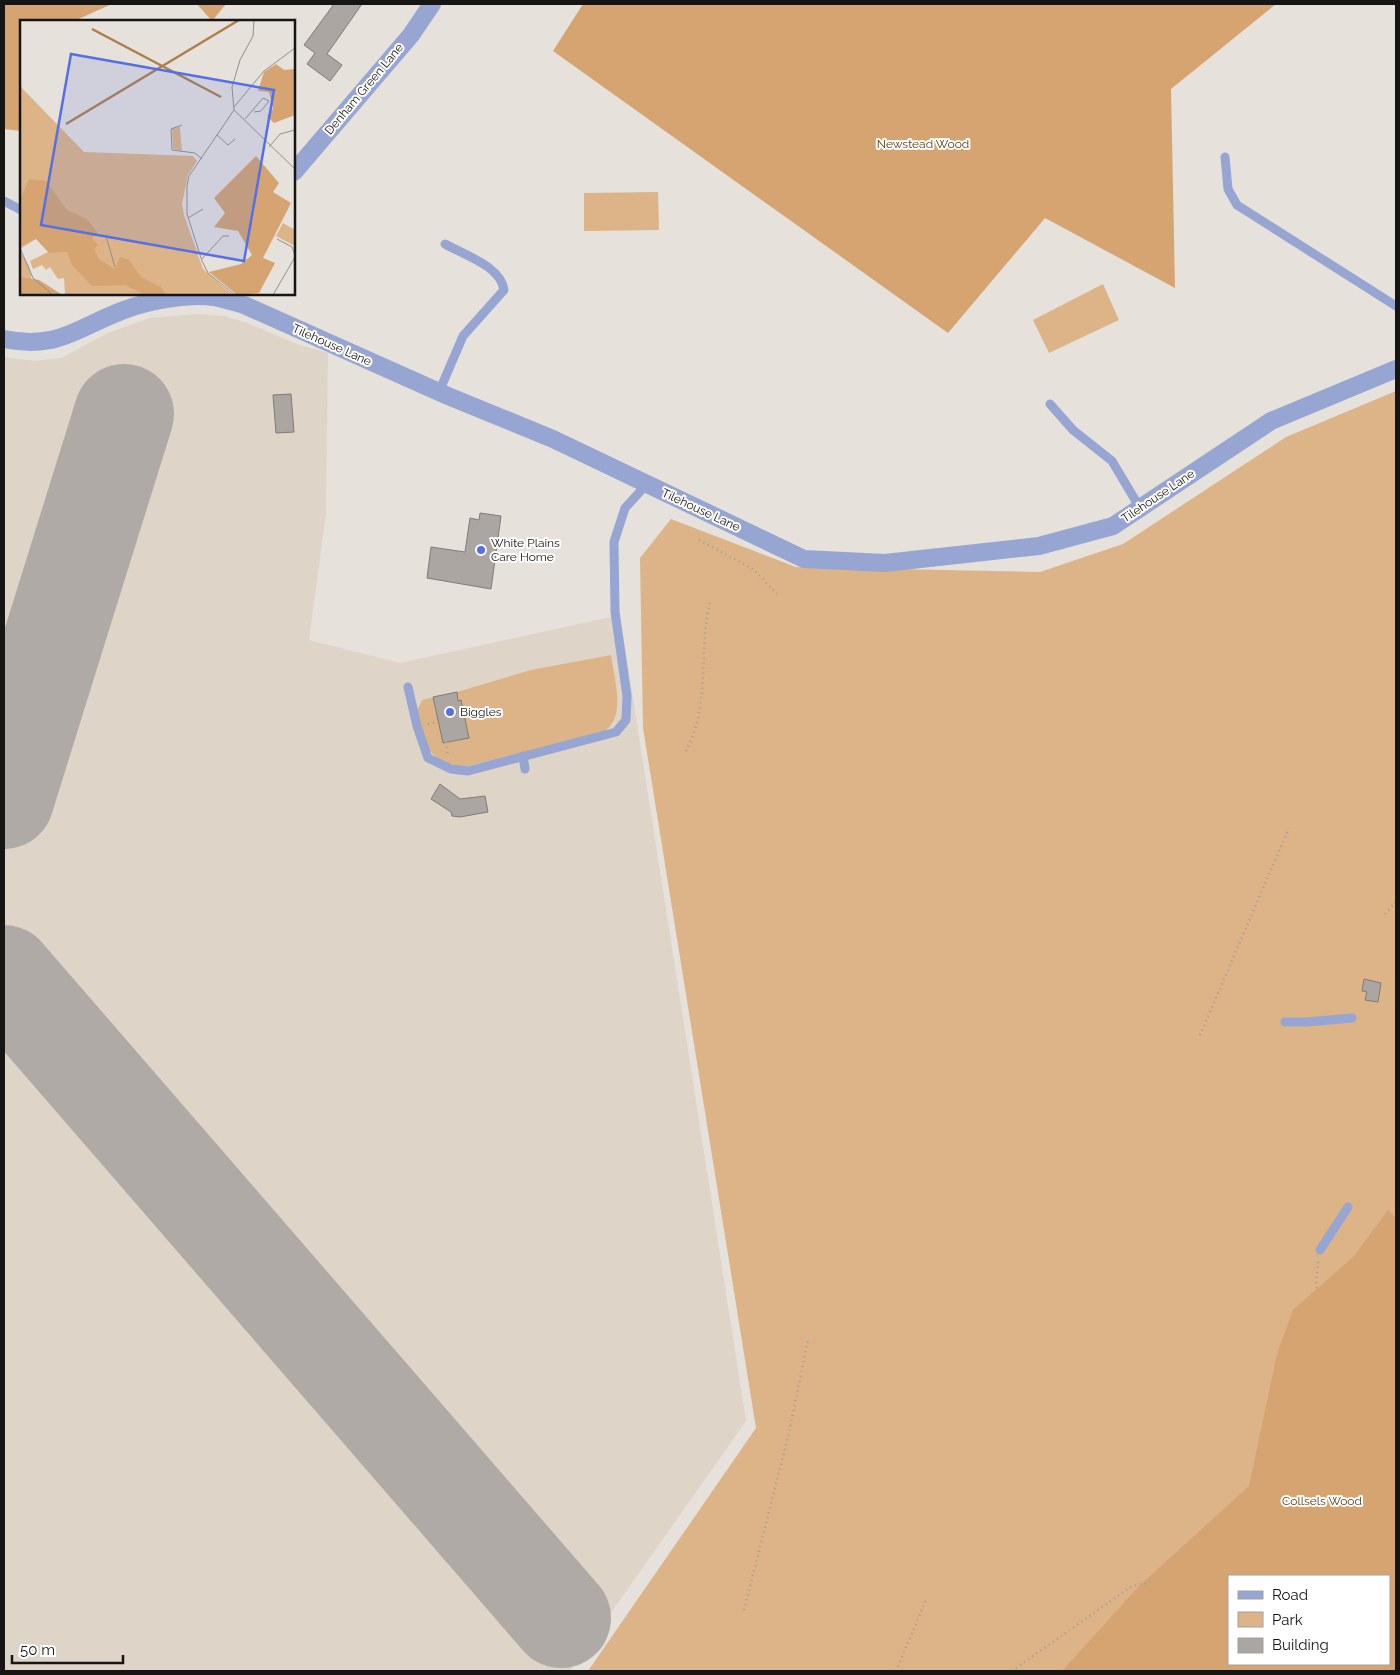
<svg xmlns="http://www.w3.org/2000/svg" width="1400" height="1675" font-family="Raleway,sans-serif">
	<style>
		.built { fill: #dfd4c8 }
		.green { fill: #ddb488; fill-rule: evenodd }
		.forest { fill: #d5a470; fill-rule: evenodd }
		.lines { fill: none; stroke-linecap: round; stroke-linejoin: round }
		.runway { stroke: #afaaa6; stroke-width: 100 }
		.building { fill: #aba6a1; stroke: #807b76 }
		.path { stroke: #a19d98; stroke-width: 2.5; stroke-dasharray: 1 4; stroke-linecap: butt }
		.service { stroke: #96a5d2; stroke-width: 9 }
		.minor { stroke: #96a5d2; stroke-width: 18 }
		.poi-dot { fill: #556fe4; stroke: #fff; stroke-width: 2 }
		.labels { text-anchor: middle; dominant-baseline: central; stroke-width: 4; stroke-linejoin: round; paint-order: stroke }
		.street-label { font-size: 12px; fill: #171513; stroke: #fff }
		.park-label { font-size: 12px; fill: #5b3a11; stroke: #fff }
		.poi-label { font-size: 12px; fill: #171513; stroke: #fff; text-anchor: start }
		.inset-river { fill: none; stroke: #ad7f4b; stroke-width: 2.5 }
		.inset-road { fill: none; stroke: #938f8b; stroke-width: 1 }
		.view { fill: #556fe4; fill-opacity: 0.15; stroke: #556fe4; stroke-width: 2.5 }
		.inset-edge { fill: none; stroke: #171513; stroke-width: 2.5 }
	</style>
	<rect width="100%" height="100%" fill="#e6e1db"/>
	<path class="built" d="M197,314L224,316L245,322L297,344L328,353L326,513L309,640L400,663L620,615L746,1421L570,1671H4V357L34,361L61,358L108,333L150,318Z"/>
	<g class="green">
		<path d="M658,192L659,230L584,231V193Z"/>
		<path d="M1103,284L1119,320L1049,353L1033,320Z"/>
		<path d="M1396,391V1671H588L756,1428L643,728L640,558L671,519L796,567L1040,572L1123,544L1286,437ZM1229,1576H1389V1664H1229Z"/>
		<path d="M611,655C614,679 628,720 601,733L464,767C426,760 427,747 416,713L422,700L457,692L531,670Z"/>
	</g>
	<g class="forest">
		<path d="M4,4H112L74,21H21V131L4,129Z"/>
		<path d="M197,4H226L212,21Z"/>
		<path d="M583,4H1276L1171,89L1175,288L1045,218L948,333L553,51Z"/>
		<path d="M1388,1210L1396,1218V1671H1062L1140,1585L1249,1486L1277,1354L1293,1310L1354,1256ZM1229,1576H1389V1664H1229Z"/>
	</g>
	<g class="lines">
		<g class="runway">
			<path d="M4,799L124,414"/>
			<path d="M4,975L561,1618"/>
		</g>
	</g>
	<g class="building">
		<path d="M334,4H362L327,54L342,65L330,81L307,64L315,53L304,45Z"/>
		<path d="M291,394L294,432L276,433L273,395Z"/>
		<path d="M480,513L501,516L491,589L427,578L431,547L465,552L470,518L479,520Z"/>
		<path d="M457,692L458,701L461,700L469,738L443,743L433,697Z"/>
		<path d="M440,784L460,799L485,796L488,812L460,817L452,816L451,812L431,799Z"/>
		<path d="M1364,979L1381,983L1378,1002L1365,1000L1367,992L1362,991Z"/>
	</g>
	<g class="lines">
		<g class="path">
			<path d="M699,540L753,569L777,594"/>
			<path d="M428,724L438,722"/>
			<path d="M446,742L448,756"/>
			<path d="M686,751C711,705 698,651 710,602"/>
			<path d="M1385,914L1396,902"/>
			<path d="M1200,1035L1289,828"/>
			<path d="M1318,1262L1316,1284L1318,1292"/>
			<path d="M744,1610L789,1433L808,1339"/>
			<path d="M896,1671L927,1598"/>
			<path d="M1012,1671L1132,1586L1151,1582"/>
		</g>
		<g class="service">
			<path d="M1225,157L1228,189L1237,205L1396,306"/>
			<path d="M4,201L21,210"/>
			<path d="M439,392L463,336L504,290C501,266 464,255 445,244"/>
			<path d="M1050,404L1073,430L1112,461L1140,508"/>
			<path d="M408,687L417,726L428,758L451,769L468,771L616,732L626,720L627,696L615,612L614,542L625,508L647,484"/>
			<path d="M523,756L525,769"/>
			<path d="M1285,1022H1307L1352,1018"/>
			<path d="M1320,1250L1348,1207"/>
		</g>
		<g class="minor">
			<path d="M294,172L411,35L432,4"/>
			<path d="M4,339C58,350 76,328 124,310C148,301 189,293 214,297C224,299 234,302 244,305L448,396L553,439L804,559L885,563L1039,546L1113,526L1271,421L1396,369"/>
		</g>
	</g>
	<g class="poi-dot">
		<circle cx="481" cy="550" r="5"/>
		<circle cx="450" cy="712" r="5"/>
	</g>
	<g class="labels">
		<g class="street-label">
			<text transform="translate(364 89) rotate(-50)">Denham Green Lane</text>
			<text transform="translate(332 345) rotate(24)">Tilehouse Lane</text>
			<text transform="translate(1158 496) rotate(-34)">Tilehouse Lane</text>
			<text transform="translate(701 510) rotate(25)">Tilehouse Lane</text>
		</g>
		<g class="park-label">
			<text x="923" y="144">Newstead Wood</text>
			<text x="1322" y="1501">Collsels Wood</text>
		</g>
		<g class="poi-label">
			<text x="491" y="543">White Plains<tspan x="491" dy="14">Care Home</tspan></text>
			<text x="460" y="712">Biggles</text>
		</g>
	</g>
	<g transform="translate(20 20)">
		<rect width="275" height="275" fill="#e6e1db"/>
		<path d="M0,66L64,132L173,136L177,141L168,155L162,184L164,195L183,249L213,275H45L44,258L38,259L30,247L26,250L22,245L13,249L10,241L30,231L20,216L0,229ZM160,107L161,121L162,131L153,129L152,108ZM263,203L275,210V226L256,216ZM0,231L9,246L12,261L0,272Z" fill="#ddb488"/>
		<path d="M256,44L264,50L275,49V95L254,103L247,96L253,89L249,72L238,71L244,52ZM236,136L259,163L253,172L271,183L243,238L255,243L239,273L217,275L189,252L221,244L232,235L218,211L194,207L205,193L194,178ZM9,159L26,161L47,190L67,199L78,213L72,218L78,225L74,229L79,239L95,249L100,237L109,240L121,257L141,267L146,275H125L105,265L72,266L52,245L47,232L29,233L16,219L2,226L0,179ZM0,257L19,260L41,274L60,275H0Z" fill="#d5a470"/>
		<path class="inset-river" d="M72,9L201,77M46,104L219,0"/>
		<path class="inset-road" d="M214,87L244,51L275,28M214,90L275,149M225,99L243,78L249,81L241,91L234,92M162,105L151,109L152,130L175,133L182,139M197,115L208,125L215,119M249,127L260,114L275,110M168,198L183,189M86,216L95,247M257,219L272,227L275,235M0,228L13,258L33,275M181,240L203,216H209M215,275L188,253L182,241L167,194V166L169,156L214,90L212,67L220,40L233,16L234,0M253,275L275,237"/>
		<path class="view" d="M51,34L254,70L224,241L21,205Z"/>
		<rect width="275" height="275" class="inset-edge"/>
	</g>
	<rect width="1400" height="1675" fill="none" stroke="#171513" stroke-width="10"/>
	<rect x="1228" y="1575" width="162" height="90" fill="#ffffff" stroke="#a2a1a1"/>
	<rect x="1238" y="1591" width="25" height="8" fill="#96a5d2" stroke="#a2a1a1"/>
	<text x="1272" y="1600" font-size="15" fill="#171513">Road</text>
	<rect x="1238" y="1612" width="25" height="15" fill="#ddb488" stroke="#a2a1a1"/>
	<text x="1272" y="1625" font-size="15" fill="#171513">Park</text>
	<rect x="1238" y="1638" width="25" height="15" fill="#aba6a1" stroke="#a2a1a1"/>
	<text x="1272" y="1650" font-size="15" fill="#171513">Building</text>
	<path d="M12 1655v8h111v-8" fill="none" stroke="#171513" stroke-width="2.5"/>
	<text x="20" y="1655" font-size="15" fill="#171513" stroke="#ffffff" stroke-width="4" paint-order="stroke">50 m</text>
</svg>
